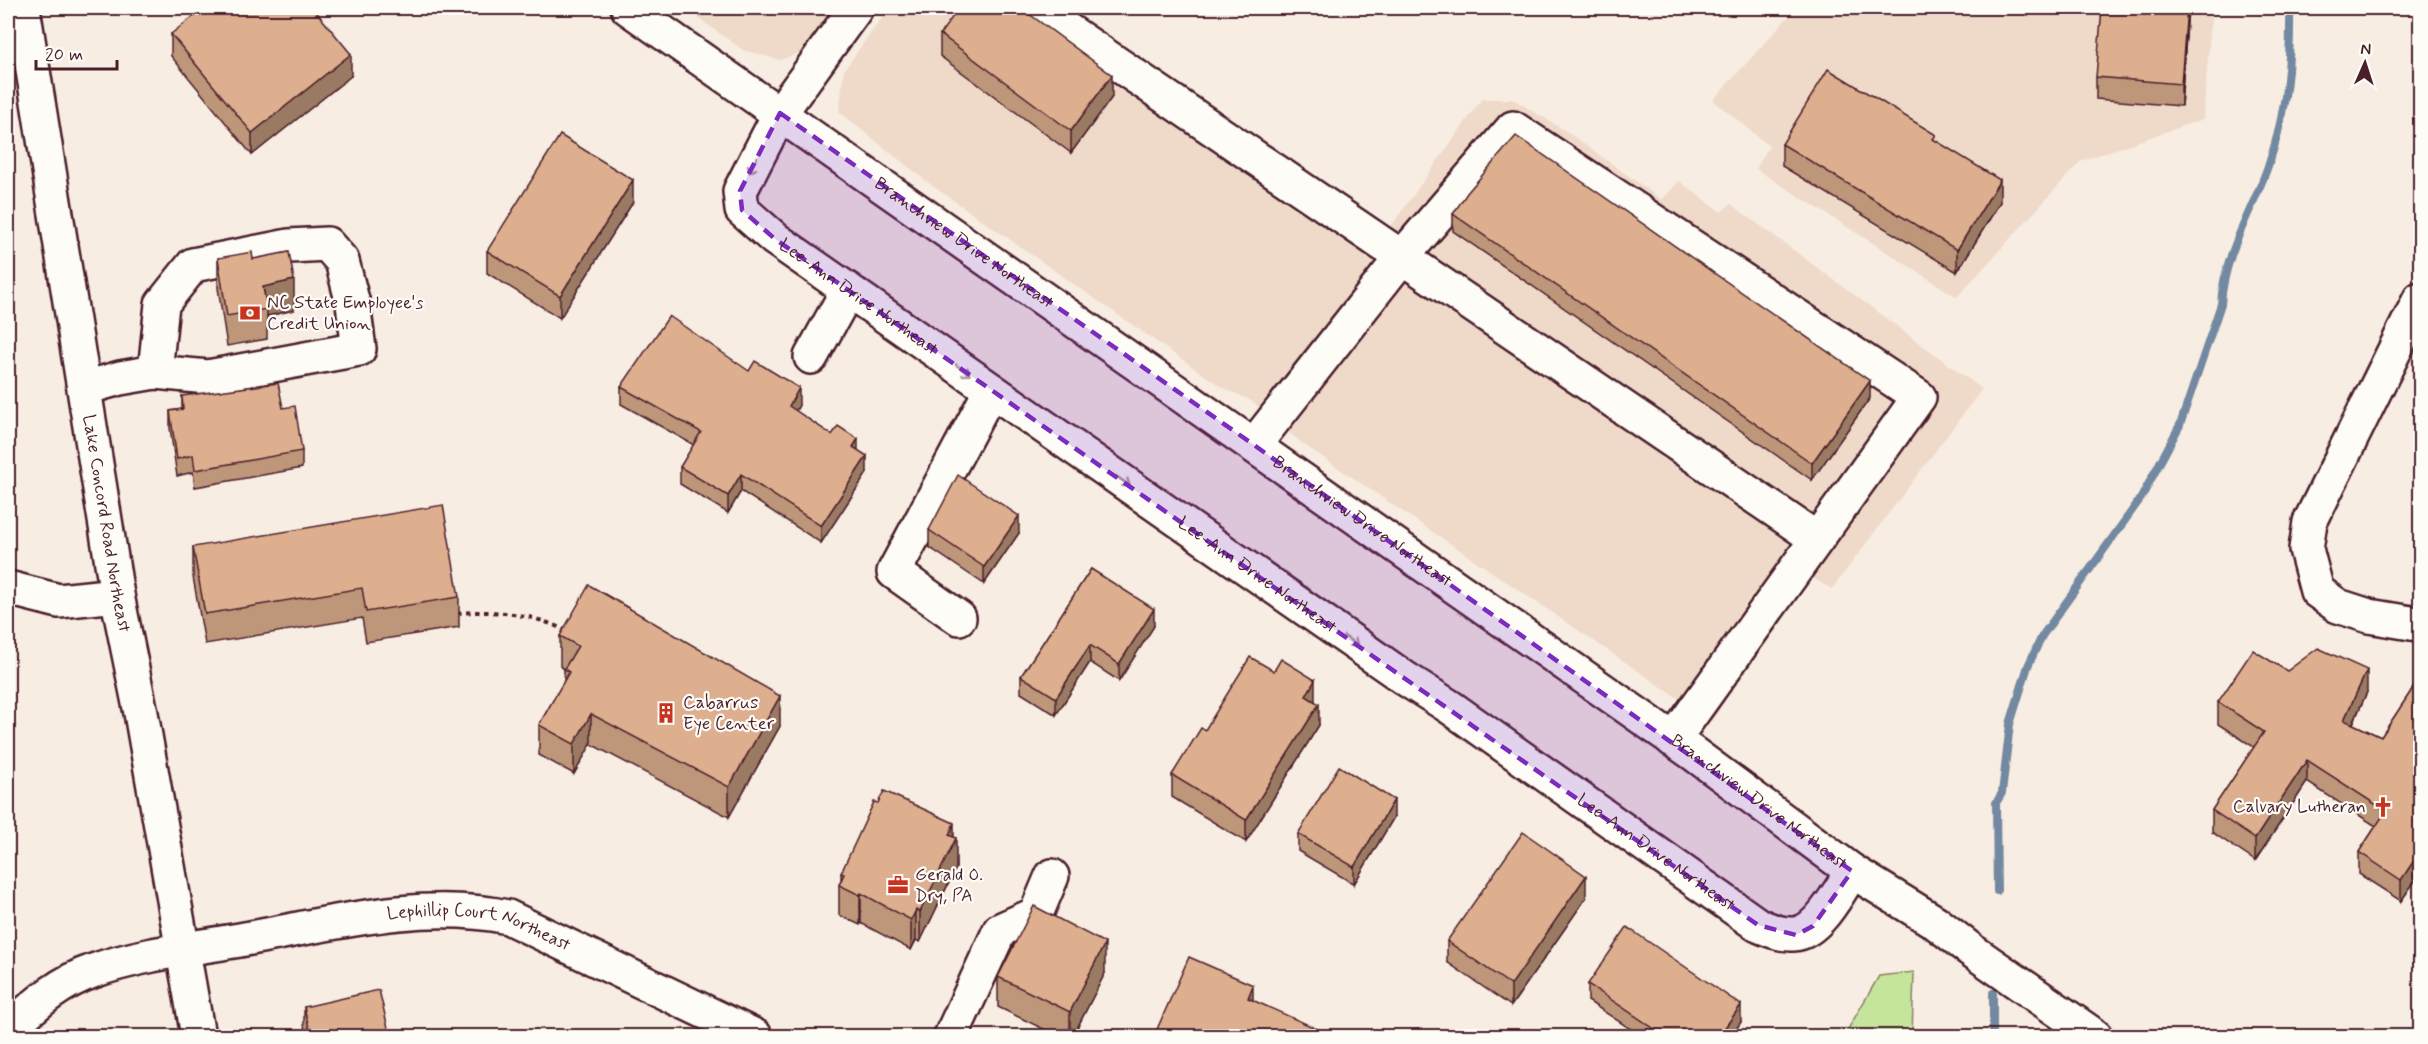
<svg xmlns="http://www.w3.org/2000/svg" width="2428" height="1044" font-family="Mynerve,sans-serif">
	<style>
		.built { fill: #efdac9 }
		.green { fill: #c5e59d; stroke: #888264; stroke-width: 1.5 }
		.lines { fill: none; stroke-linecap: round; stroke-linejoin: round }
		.stream { stroke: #7389a1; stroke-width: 8 }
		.minor-casing { stroke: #4a1f2b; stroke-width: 38 }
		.major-casing { stroke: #4a1f2b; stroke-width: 38 }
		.path { stroke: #4a1f2b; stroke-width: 4; stroke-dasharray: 4.5 4.5; stroke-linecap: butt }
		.minor { stroke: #fdfcf7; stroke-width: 33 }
		.major { stroke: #fdfcf7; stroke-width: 33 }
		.wall { fill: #be967a; stroke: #4a1f2b; stroke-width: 1.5 }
		.shaded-wall { fill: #9b7a63; stroke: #4a1f2b; stroke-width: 1.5 }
		.building { fill: #ddaf8e; stroke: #4a1f2b; stroke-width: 1.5 }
		.oneway { stroke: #ac999b }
		.marked { fill: #7b2cbf; fill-opacity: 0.2; stroke: #7b2cbf; stroke-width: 4.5; stroke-dasharray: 12 8; stroke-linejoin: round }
		.labels { text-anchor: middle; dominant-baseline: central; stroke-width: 4.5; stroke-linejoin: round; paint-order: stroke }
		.street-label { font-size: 18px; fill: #4a1f2b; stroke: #fdfcf7 }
		.poi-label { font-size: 18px; fill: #4a1f2b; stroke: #fdfcf7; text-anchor: start }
	</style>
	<rect width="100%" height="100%" fill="#f7ede2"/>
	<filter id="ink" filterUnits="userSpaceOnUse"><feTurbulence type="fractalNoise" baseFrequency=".0167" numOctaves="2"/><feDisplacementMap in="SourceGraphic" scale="12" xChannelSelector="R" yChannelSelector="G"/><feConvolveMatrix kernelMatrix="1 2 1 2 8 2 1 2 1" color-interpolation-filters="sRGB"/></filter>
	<g filter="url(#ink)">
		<g class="built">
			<path d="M684,8H844L814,48L780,60L743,50Z"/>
			<path d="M889,8H997L1371,254L1482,99H1513L1566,131L1662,200L1679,181L1721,212L1731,204L1982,389L1832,589L1805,574L1712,721L1303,444L1250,400L1223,388L930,184L839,112L844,70Z"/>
			<path d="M1796,8H2212L2203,119L2081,161L1957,297L1756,169L1769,146L1713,100Z"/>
		</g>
		<path class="green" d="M1914,972L1912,1036H1844L1879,976Z"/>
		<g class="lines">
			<g class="stream">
				<path d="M1997,891L1996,803L2002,793L2010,724L2028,666L2042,636L2141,498L2180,425L2221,304C2224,253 2252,212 2268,166C2286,116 2291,60 2290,8"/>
				<path d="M1993,993V1036"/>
			</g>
			<g class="minor-casing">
				<g id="minor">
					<path id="s1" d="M856,8L780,113L740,191L742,210L775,239L1406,679L1450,707L1758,925C1770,930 1781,935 1794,934C1818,933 1841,889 1852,871"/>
					<path d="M1035,8L1817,539"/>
					<path d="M327,244L342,261L353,304L359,349L208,377L155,372L162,304L193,265L289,246Z"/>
					<path d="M2420,299L2310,522L2306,549L2317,591L2338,606L2369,616L2417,624L2420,623"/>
					<path d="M811,357L848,290"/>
					<path d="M85,388L120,378L155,372"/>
					<path d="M1254,445L1402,257L1513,128L1919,397L1673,740"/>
					<path d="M8,588L59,601L117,595"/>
					<path d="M959,618L894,572L991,390"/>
					<path id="s2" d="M8,1029C35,1005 58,983 93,971C141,954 195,948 245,939C330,924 421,899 508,917L755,1036"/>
					<path d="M951,1036L1000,930L1036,914L1052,876"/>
				</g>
			</g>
			<g class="major-casing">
				<g id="major">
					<path id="s3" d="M23,8L117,595L141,713L198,1036"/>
					<path id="s4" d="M628,8L1694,754L1852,871L1935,922L1971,950L2095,1036"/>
				</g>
			</g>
			<path class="path" d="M457,613C496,610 533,613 568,632"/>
			<use href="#minor" class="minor"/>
			<use href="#major" class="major"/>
		</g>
		<g class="wall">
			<path d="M2188,8L2181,106L2096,99V77Z"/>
			<path d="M171,34L351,76L252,155L171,56Z"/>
			<path d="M940,34L1112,97L1071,153L940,56Z"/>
			<path d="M1936,141L2000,202L1957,272L1782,166V144Z"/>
			<path d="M633,202L560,318L487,273V251Z"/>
			<path d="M1453,214L1870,398L1812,480L1453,231Z"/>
			<path d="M218,258L253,259L294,310L267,316V339L227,346L218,288Z"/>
			<path d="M621,387L799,405L796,411L832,435L858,451L867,473L821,543L741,491L728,513L680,484V467L694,445L621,404Z"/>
			<path d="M182,396L283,408L302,451V468L195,487L193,472L177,476L170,428V411L182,409Z"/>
			<path d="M929,530L1019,533L984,584L929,547Z"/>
			<path d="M193,547L459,597V627L366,642L362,618L205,644L193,577Z"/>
			<path d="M1091,569L1154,626L1119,681L1090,662L1056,715L1021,693V676Z"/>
			<path d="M560,636L780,726L729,817L591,744L574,774L539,755V725L564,681V669L560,666Z"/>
			<path d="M2287,671L2367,692L2353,724L2381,737L2421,676V872L2401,901L2359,874V852L2376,826L2307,782L2255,861L2212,832V810L2254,747L2218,724V702Z"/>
			<path d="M1315,701L1319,725L1246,842L1172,797V775L1205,730Z"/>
			<path d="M1394,817L1354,884L1298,851V834Z"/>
			<path d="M954,837L956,868L920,942L916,940L911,950L861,923L860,925L839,915V885L841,880V873Z"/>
			<path d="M1586,898L1511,1006L1447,962V941Z"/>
			<path d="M1105,973L1073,1036H1058L998,1007V977Z"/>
			<path d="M1588,984L1741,1022L1731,1036H1641L1588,1001Z"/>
			<path d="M304,1007L390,1036H306L304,1024Z"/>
		</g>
		<g class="shaded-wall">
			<path d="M2187,8H2188L2181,106V84Z"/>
			<path d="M351,54V76L252,155V133Z"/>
			<path d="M1112,75V97L1071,153V131Z"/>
			<path d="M633,180V202L560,318V296Z"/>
			<path d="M2000,180V202L1957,272V250Z"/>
			<path d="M294,280V310L267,316V309L263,287Z"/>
			<path d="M1870,381V398L1812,480V463Z"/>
			<path d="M799,388V405L789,423V406Z"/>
			<path d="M858,439V456L853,447Z"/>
			<path d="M867,456V473L821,543V526Z"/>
			<path d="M741,474V491L728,513V496Z"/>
			<path d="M1019,516V533L984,584V567Z"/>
			<path d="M1154,609V626L1119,681V664Z"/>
			<path d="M1090,645V662L1056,715V698Z"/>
			<path d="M2367,670V692L2344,742V720Z"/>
			<path d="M1315,680V702L1306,696Z"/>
			<path d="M780,696V726L729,817V787Z"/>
			<path d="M1319,704V725L1246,842V820Z"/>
			<path d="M591,714V744L574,774V744Z"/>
			<path d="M2307,760V782L2255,861V839Z"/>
			<path d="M1394,800V817L1354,884V867Z"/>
			<path d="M954,823V842L956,838V868L920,942V912Z"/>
			<path d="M2421,850V872L2401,901V880Z"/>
			<path d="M1586,876V898L1511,1006V985Z"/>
			<path d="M861,893V923L860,925V895Z"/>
			<path d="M916,910V940L911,950V920Z"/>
			<path d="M1105,943V973L1073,1036H1070V1012Z"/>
			<path d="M1253,985V1002L1248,998Z"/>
			<path d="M1741,1005V1022L1731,1036H1719Z"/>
		</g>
		<g class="building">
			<path d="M204,8H313L351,54L252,133L171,34Z"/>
			<path d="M959,8H1021L1112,75L1071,131L940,34Z"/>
			<path d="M2102,8H2187L2181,84L2096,77Z"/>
			<path d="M1828,69L1936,135L1933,139L2000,180L1957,250L1782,144Z"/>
			<path d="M560,135L633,180L560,296L487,251Z"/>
			<path d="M1516,136L1870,381L1812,463L1453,214L1467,193Z"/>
			<path d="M252,252L253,259L289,252L294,280L263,287L267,309L227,316L218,258Z"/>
			<path d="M669,316L749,371L755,361L799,388L789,406L832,435L838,426L858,439L853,447L867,456L821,526L741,474L728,496L680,467L701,432L621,387Z"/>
			<path d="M278,383L283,408L295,406L302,451L195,470L193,455L177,459L170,411L183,409L182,396Z"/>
			<path d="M958,475L1019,516L984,567L929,530Z"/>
			<path d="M443,505L459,597L366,612L362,588L205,614L193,547Z"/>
			<path d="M1091,569L1154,609L1119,664L1090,645L1056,698L1021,676Z"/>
			<path d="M589,585L780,696L729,787L591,714L574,744L539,725L569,672L564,669L578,646L560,636Z"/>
			<path d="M2318,648L2367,670L2344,720L2381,737L2421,676V850L2401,880L2359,852L2386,811L2307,760L2255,839L2212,810L2264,732L2218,702L2253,650L2287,671Z"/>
			<path d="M1250,657L1274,671L1281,659L1315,680L1306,696L1319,704L1246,820L1172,775L1201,728L1205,730Z"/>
			<path d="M1339,766L1394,800L1354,867L1298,834Z"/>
			<path d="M884,791L954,823L949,835L956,838L920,912L916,910L911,920L861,893L860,895L839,885L844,874L841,873L874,802L878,803Z"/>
			<path d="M1523,832L1586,876L1511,985L1447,941Z"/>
			<path d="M1034,906L1105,943L1070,1012L998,977Z"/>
			<path d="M1627,927L1741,1005L1719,1036H1665L1588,984Z"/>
			<path d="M1189,957L1253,985L1248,998L1333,1036H1154Z"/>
			<path d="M379,990L390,1036H311L304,1007Z"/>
		</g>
		<defs><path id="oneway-shaft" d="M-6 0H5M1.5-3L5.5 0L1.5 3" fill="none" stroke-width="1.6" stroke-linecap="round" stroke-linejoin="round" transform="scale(1.5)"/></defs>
		<g class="oneway">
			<use href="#oneway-shaft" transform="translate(753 165) rotate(117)"/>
			<use href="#oneway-shaft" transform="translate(963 370) rotate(35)"/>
			<use href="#oneway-shaft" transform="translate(1123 481) rotate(35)"/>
			<use href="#oneway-shaft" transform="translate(1351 641) rotate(35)"/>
		</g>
	</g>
	<path class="marked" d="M780,113L1254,445L1852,871L1813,926L1796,935L1758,925L775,239L742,210L740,191Z"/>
	<defs>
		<g id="bank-bare" transform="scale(1.62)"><path d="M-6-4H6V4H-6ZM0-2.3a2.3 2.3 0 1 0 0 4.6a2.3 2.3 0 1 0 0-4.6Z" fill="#c8321e" stroke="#fdfcf7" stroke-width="2.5" paint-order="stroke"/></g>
		<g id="building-bare" transform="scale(1.62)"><path d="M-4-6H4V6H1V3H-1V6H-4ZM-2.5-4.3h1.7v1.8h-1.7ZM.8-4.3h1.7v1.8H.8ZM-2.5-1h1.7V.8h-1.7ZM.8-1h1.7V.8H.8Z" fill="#c8321e" stroke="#fdfcf7" stroke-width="2.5" paint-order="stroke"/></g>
		<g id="church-bare" transform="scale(1.62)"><path d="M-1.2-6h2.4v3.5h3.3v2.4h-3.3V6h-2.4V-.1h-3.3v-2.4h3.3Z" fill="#c8321e" stroke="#fdfcf7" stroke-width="2.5" paint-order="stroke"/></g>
		<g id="office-bare" transform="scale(1.62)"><path d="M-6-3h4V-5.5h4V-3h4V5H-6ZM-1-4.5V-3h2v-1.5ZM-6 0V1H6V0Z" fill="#c8321e" stroke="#fdfcf7" stroke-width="2.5" paint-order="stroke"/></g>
	</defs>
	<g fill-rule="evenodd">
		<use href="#bank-bare" x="250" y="313"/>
		<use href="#building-bare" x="666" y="713"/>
		<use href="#church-bare" x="2383" y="807"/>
		<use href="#office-bare" x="898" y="885"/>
	</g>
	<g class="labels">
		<g class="street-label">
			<text stroke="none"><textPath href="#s4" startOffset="410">Branchview Drive Northeast</textPath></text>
			<text stroke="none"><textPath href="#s1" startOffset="382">Lee-Ann Drive Northeast</textPath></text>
			<text stroke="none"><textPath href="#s4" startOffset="896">Branchview Drive Northeast</textPath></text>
			<text stroke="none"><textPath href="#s3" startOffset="522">Lake Concord Road Northeast</textPath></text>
			<text stroke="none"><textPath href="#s1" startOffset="868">Lee-Ann Drive Northeast</textPath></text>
			<text stroke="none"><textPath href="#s4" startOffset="1382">Branchview Drive Northeast</textPath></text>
			<text stroke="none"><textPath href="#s1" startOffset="1354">Lee-Ann Drive Northeast</textPath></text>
			<text stroke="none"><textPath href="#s2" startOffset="498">Lephillip Court Northeast</textPath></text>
		</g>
		<g class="poi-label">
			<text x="267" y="303">NC State Employee's<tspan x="267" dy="21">Credit Union</tspan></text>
			<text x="683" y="703">Cabarrus<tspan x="683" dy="21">Eye Center</tspan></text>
			<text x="2366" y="807" text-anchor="end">Calvary Lutheran</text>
			<text x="915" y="875">Gerald O.<tspan x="915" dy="21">Dry, PA</tspan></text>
		</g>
	</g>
	<rect width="2428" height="1044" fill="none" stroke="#fdfcf7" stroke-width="30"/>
	<rect x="15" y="15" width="2398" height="1014" fill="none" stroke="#4a1f2b" stroke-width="2" filter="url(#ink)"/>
	<g transform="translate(2365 63) rotate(3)" stroke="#fdfcf7" stroke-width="4.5" paint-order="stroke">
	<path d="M0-4.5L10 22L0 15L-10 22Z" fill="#4a1f2b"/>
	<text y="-9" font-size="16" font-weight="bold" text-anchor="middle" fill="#4a1f2b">N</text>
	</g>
	<path d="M36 60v9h81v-9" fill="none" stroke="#4a1f2b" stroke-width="3"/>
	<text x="45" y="60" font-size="18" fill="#4a1f2b" stroke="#fdfcf7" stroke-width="4.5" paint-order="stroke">20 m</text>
</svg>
